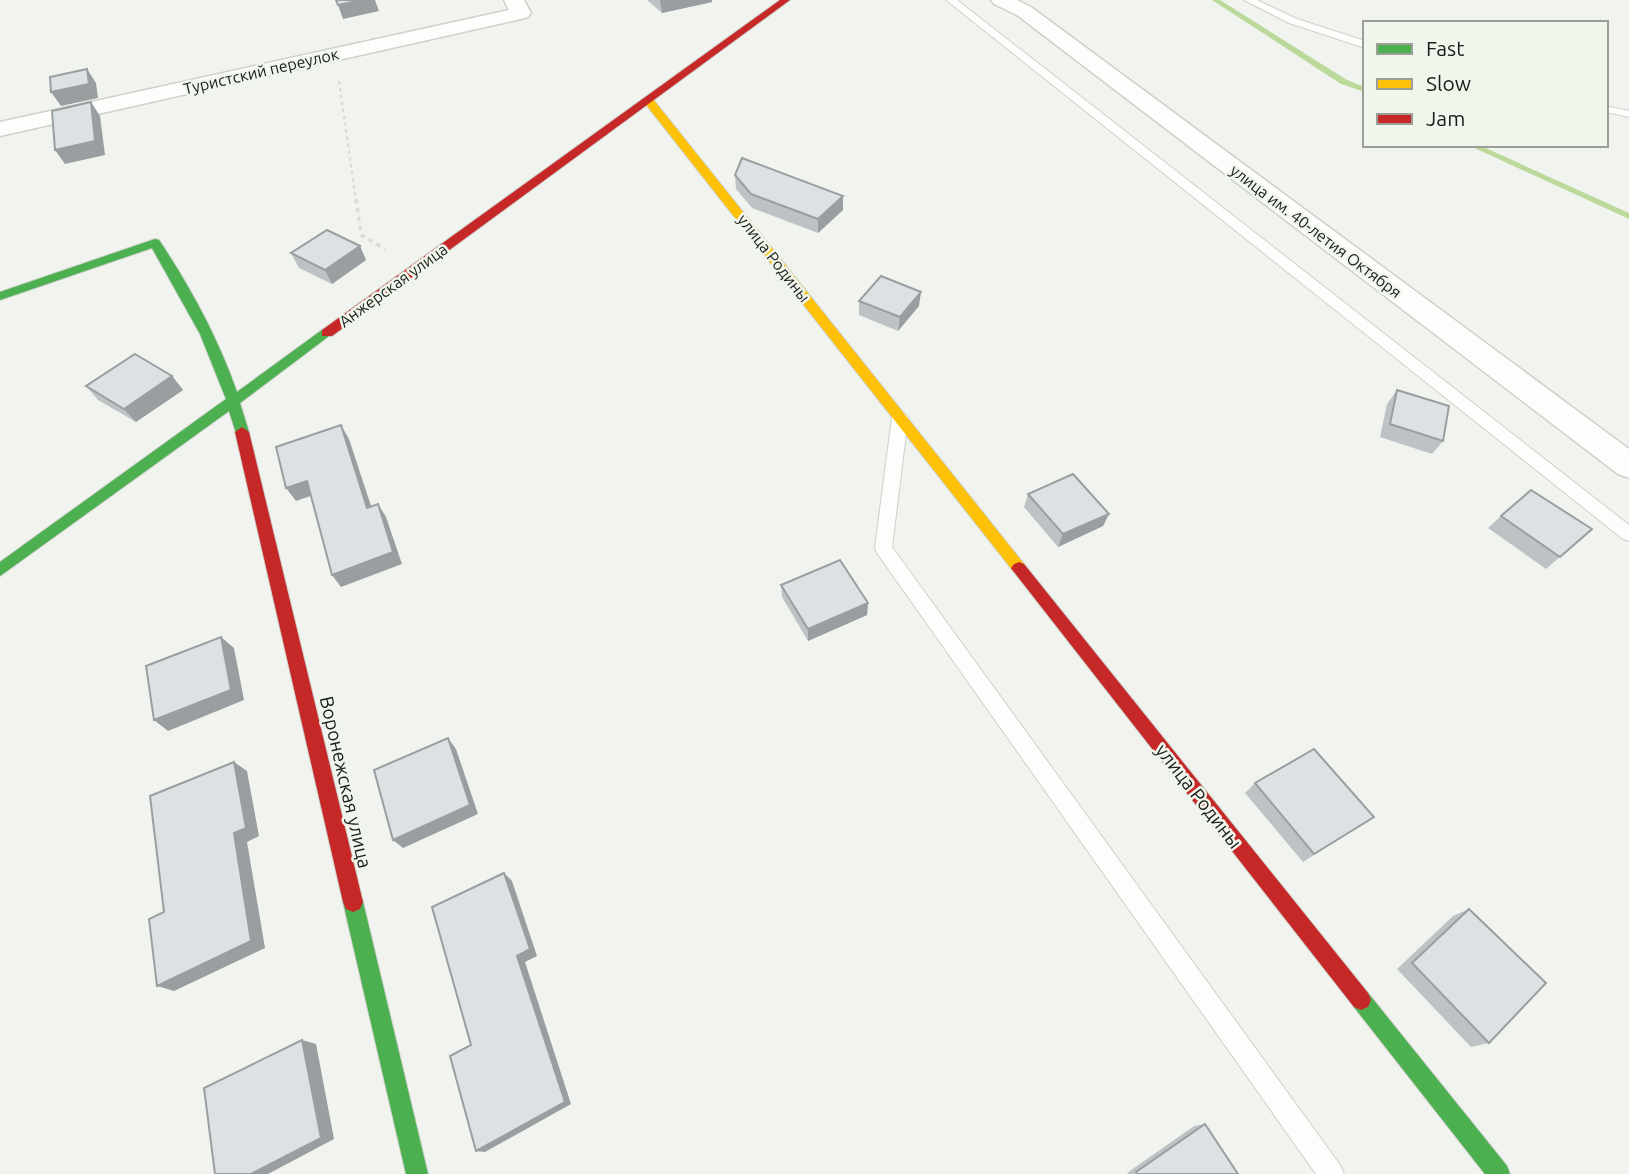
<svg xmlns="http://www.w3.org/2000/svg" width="1629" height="1174" font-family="Ubuntu,sans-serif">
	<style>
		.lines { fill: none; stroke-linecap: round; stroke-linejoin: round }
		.stream { fill: #bbd99b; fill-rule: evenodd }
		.lane-casing { stroke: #cdd0cb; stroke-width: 2 }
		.street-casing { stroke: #cdd0cb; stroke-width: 3 }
		.fast-casing { stroke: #cdd0cb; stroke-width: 2 }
		.slow-casing { stroke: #cdd0cb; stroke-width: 2 }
		.jam-casing { stroke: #cdd0cb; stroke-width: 2 }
		.path-far1 { stroke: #dbdcda; stroke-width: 2.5; stroke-dasharray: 3.5 3.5; stroke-linecap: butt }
		.path { stroke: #dbdcda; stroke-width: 3.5; stroke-dasharray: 4.5 4.5; stroke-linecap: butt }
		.lane { fill: #fdfdfc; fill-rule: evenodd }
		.street { fill: #fdfdfc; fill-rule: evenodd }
		.fast { fill: #4caf50; fill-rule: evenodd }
		.slow { fill: #ffc107; fill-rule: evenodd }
		.jam { fill: #c62828; fill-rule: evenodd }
		.wall { fill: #bdc2c4 }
		.shaded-wall { fill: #9a9ea0 }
		.building { fill: #dce1e4; stroke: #9a9ea0; stroke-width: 2 }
		.labels { text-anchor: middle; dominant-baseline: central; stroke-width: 5; stroke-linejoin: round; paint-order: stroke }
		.far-street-label { font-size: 16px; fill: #1a1c19; stroke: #f1f6ec }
		.street-label { font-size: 19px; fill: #1a1c19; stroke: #f1f6ec }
	</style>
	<rect width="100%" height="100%" fill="#f1f4ee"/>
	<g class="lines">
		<g class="stream">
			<path d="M1212,0H1220L1347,80L1365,87V92L1341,84Z"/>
			<path d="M1468,145H1479L1629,213V219Z"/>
		</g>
		<g class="lane-casing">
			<g id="lane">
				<path d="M946,0H957L1629,525V541L1623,539Z"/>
				<path d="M1244,0H1257L1297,19L1365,41V48L1289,23Z"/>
				<path d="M1606,106L1629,111V117L1606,112Z"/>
				<path d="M900,411L908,417L892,547L1340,1165L1344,1174H1316L877,553L875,548L892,417Z"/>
			</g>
		</g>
		<g class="street-casing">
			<g id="street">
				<path d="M504,0H524L531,13L528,17L521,19L0,136V122L509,10Z"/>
				<path d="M991,0H1017L1031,7L1629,449V478L1618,474L1017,15L994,4Z"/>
			</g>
		</g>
		<g class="fast-casing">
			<g id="fast">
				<path d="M155,239L159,240C191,288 218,338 237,392L322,330L327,329L333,333L240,403L249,432L247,436H237L229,411L0,576V562L226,399L200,334L152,248L0,300V292Z"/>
				<path d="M353,892L360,895L363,902L428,1174H406L343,902L346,895Z"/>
				<path d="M1361,990L1368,993L1507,1166L1510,1174H1485L1354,1007L1351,1000L1354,993Z"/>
			</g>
		</g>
		<g class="slow-casing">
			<path id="slow" d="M644,98H652L1024,564L1027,568L1024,572H1014L644,102Z"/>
		</g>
		<g class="jam-casing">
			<g id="jam">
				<path d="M780,0H790L332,336H322V330Z"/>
				<path d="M242,427L249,432L363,902L360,909L353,912L346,909L343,902L235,432Z"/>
				<path d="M1019,562L1024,564L1368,993L1371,1000L1368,1007L1361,1010L1354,1007L1014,572L1011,568L1014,564Z"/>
			</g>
		</g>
		<path class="path-far1" d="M339,81L356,201"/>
		<path class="path" d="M356,199L361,235L385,249"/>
		<use href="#lane" class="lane"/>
		<use href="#street" class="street"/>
		<use href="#fast" class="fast"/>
		<use href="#slow" class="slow"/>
		<use href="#jam" class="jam"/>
	</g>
	<g class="wall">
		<path d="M647,0H712V2L662,13Z"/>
		<path d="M735,175L843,196V210L818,233L752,208L736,189Z"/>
		<path d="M360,246L366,260L332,284L299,268L291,253Z"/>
		<path d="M859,301L919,306L898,331L859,315Z"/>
		<path d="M172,376L183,390L136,422L98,400L86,386Z"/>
		<path d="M1397,390L1443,441L1432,454L1380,437L1387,404Z"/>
		<path d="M1028,494L1109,514L1103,526L1058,547L1024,507Z"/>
		<path d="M1501,516L1592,529L1546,569L1488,528Z"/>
		<path d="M781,585L868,603L867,615L808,641L782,597Z"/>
		<path d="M1255,783L1374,817L1303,862L1245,793Z"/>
		<path d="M1469,909L1489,1043L1471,1047L1397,969L1453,916Z"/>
		<path d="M1205,1124L1238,1174H1128L1127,1173L1194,1126Z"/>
	</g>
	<g class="shaded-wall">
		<path d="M362,0H375L379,11L343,19L338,5Z"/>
		<path d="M660,0H712V2L662,13Z"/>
		<path d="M87,69L96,83L98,98L61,106L51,92Z"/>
		<path d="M91,102L100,116L105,155L65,164L55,150Z"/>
		<path d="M843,196V210L818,233V219Z"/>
		<path d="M360,246L366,260L332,284L325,270Z"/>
		<path d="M921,292L919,306L898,331L900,317Z"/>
		<path d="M172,376L183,390L136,422L124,409Z"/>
		<path d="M341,425L349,439L376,521L367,508Z"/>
		<path d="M307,481L316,494L296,501L286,488Z"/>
		<path d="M378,504L386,517L402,564L341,587L332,575Z"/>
		<path d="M1109,514L1103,526L1058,547L1063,534Z"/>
		<path d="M868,603L867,615L808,641V629Z"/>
		<path d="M221,637L234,648L244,700L168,731L154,720Z"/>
		<path d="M448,738L456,749L478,814L403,848L393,840Z"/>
		<path d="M234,762L247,771L259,836L247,842L265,948L174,991L157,986L234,833Z"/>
		<path d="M504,873L512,881L537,956L525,962L571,1104L485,1152L476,1151L517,956Z"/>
		<path d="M302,1040L316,1044L334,1139L268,1174H251Z"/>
	</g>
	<g class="building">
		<path d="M336,0H362L338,5Z"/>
		<path d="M87,69L89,84L51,92L50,77Z"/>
		<path d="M91,102L95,141L55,150L52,111Z"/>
		<path d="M742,158L843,196L818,219L751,194L735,175Z"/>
		<path d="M327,230L360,246L325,270L291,253Z"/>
		<path d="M881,276L921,292L900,317L859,301Z"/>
		<path d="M135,354L172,376L124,409L86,386Z"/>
		<path d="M1397,390L1449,406L1443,441L1390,424Z"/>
		<path d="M341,425L367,508L378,504L393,552L332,575L307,481L286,488L276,447Z"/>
		<path d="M1073,474L1109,514L1063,534L1028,494Z"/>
		<path d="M1531,490L1592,529L1560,557L1501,516Z"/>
		<path d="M840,560L868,603L808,629L781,585Z"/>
		<path d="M221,637L231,690L154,720L146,666Z"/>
		<path d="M448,738L470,805L393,840L374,770Z"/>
		<path d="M1314,749L1374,817L1314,854L1255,783Z"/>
		<path d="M234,762L246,828L234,833L251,941L157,986L149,919L164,912L150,796Z"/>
		<path d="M504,873L530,949L517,956L565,1102L476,1151L450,1056L471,1045L432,907Z"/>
		<path d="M1469,909L1546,983L1489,1043L1412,963Z"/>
		<path d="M302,1040L321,1138L251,1174H215L204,1088Z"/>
		<path d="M1205,1124L1238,1174H1137L1136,1172Z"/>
	</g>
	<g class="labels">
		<g class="far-street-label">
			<text transform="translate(261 71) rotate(-13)">Туристский переулок</text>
			<text transform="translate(1316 231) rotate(37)">улица им. 40-летия Октября</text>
			<text transform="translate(774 258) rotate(52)">улица Родины</text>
			<text transform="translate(393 285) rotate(-36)">Анжерская улица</text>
		</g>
		<g class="street-label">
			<text transform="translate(346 782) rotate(77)">Воронежская улица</text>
			<text transform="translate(1199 796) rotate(52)">улица Родины</text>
		</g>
	</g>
	<rect x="1363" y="21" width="245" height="126" fill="#f1f6ec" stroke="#9b9f98" stroke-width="2"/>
	<rect x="1377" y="44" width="35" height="10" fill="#4caf50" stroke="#9b9f98" stroke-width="2"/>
	<text x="1426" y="56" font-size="21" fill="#1a1c19">Fast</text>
	<rect x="1377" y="79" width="35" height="10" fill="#ffc107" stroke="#9b9f98" stroke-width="2"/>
	<text x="1426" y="91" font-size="21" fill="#1a1c19">Slow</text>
	<rect x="1377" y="114" width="35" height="10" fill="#c62828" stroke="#9b9f98" stroke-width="2"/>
	<text x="1426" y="126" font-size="21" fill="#1a1c19">Jam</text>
</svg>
